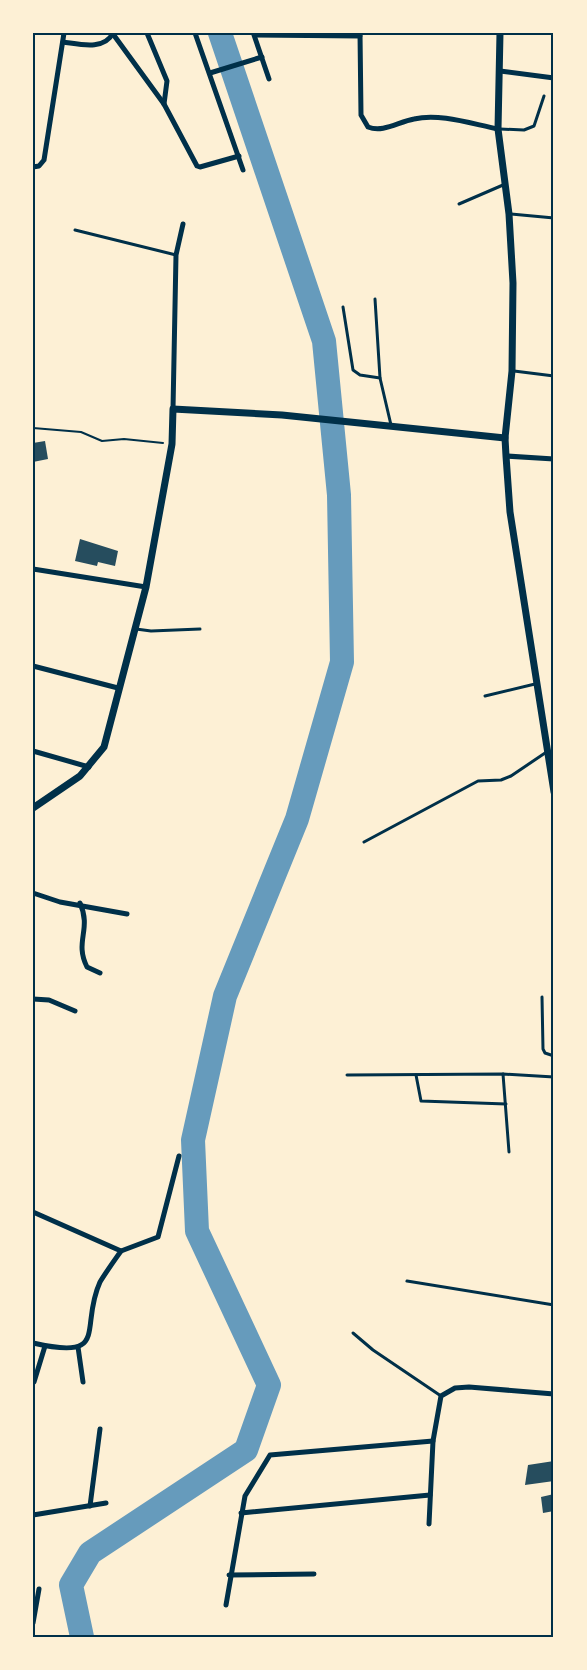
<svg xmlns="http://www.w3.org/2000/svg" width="587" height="1670" font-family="Signika,sans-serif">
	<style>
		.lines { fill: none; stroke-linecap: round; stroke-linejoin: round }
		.river { stroke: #669bbc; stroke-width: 24 }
		.building { fill: #264d5e }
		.path { stroke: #003049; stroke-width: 2 }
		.service { stroke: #003049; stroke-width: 3 }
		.minor { stroke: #003049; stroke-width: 5 }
		.tertiary { stroke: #003049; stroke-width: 7 }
		.neatline { fill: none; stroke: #003049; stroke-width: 2 }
	</style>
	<rect width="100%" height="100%" fill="#fdf0d5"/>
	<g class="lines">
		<path class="river" d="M82,1637L71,1585L90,1553L246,1450L269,1385L197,1231L193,1140L225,996L297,819L342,662L339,495L324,341L220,33"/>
	</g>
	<g class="building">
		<path d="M45,441L48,459L33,462V443Z"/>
		<path d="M80,539L118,551L115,566L98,562L97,566L75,561Z"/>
		<path d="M554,1461V1481L525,1485L528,1465Z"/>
		<path d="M554,1494V1511L543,1513L541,1497Z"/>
	</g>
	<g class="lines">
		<path class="path" d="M33,428L81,432L102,441L124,439L163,443"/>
		<g class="service">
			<path d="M500,129L524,130L534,126L544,96"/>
			<path d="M459,204L503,185"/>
			<path d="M511,214L554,218"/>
			<path d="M75,230L176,255"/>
			<path d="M375,299L380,378L391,425"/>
			<path d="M343,307L353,370L360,375L380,378"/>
			<path d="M514,371L554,376"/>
			<path d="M136,629L151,631L200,629"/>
			<path d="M485,696L535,684"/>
			<path d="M364,842L478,781L501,780L511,776L548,751"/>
			<path d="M542,997L543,1049L545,1053L554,1056"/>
			<path d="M503,1074L509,1152"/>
			<path d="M347,1075L503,1074L554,1077"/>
			<path d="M416,1075L421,1101L506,1104"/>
			<path d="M407,1281L554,1305"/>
			<path d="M353,1333L373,1350L441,1396"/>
		</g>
		<g class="minor">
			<path d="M147,33L167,81L164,104"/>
			<path d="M195,33L243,170"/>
			<path d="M360,33L361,115L368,127C383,133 398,122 414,119C440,113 472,124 498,129"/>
			<path d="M113,34L164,104L197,166L200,167L239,156"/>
			<path d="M254,35L269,79"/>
			<path d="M255,35L360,36"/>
			<path d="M63,42C79,44 104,51 113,33"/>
			<path d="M500,71L554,78"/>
			<path d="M210,73L262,57"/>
			<path d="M33,167L39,166L44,160L64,33"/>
			<path d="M173,409L176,255L183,224"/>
			<path d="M506,456L554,459"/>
			<path d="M33,569L146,587"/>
			<path d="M33,666L118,688"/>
			<path d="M33,751L89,767"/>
			<path d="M33,893L60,902L127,914"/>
			<path d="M80,903C92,930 74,941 87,967L100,973"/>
			<path d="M33,999L49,1000L75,1011"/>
			<path d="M33,1212L121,1251C114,1261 106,1272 100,1282C79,1328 111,1361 33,1343"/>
			<path d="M121,1251L158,1237L179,1156"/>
			<path d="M78,1347L83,1382"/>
			<path d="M34,1382L45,1346"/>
			<path d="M90,1506L100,1429"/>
			<path d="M241,1513L430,1495"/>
			<path d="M33,1515L106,1503"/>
			<path d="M429,1524L433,1441L441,1396L455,1388L469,1387L554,1394"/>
			<path d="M229,1575L314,1574"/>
			<path d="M226,1605L245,1496L270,1455L433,1441"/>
			<path d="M33,1623L39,1589"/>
		</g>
		<g class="tertiary">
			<path d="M500,33L498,129L509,214L513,283L512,371L505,438L506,456L510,512L554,792"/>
			<path d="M33,808L80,776L104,747L146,587L172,444L173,409L282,415L505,438"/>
		</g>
	</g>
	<rect width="587" height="1670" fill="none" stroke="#fdf0d5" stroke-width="69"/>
	<rect x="34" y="34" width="518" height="1602" class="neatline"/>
</svg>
